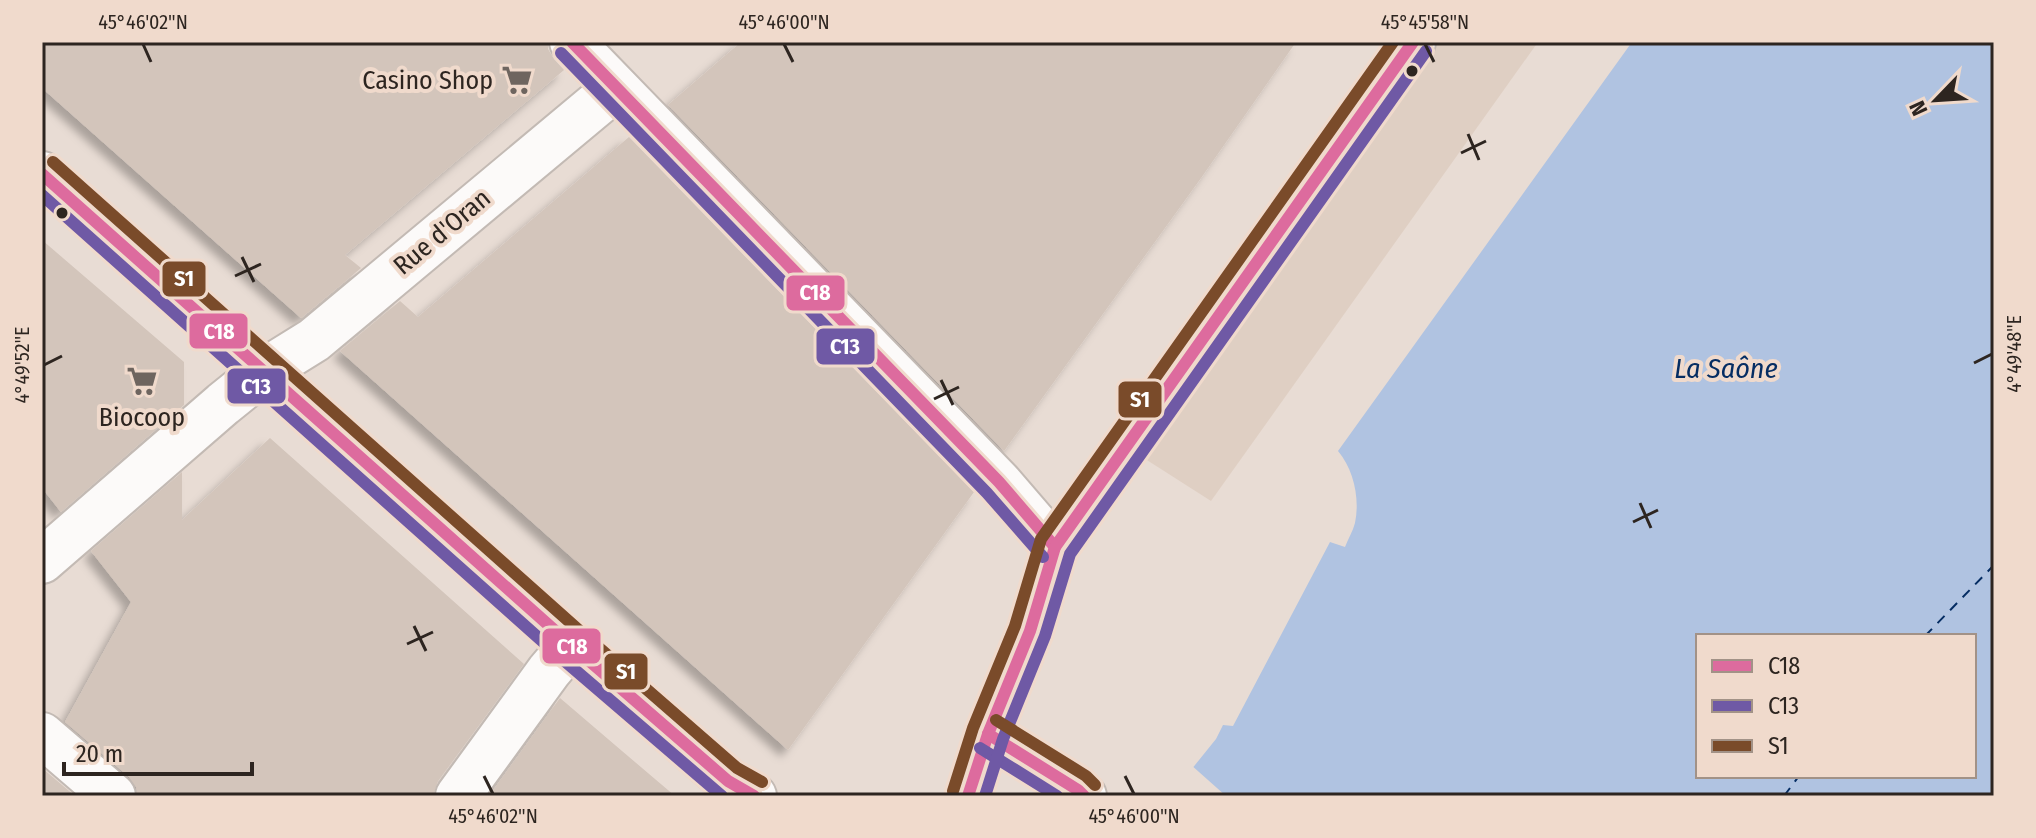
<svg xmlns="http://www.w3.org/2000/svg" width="2036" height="838" font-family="'Fira Sans Condensed',sans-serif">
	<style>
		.commercial { fill: #dfcfc3 }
		.water { fill: #b0c3e1; fill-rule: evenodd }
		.pier { fill: #e8dcd4 }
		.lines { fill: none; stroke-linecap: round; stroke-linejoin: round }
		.ferry { stroke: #052d63; stroke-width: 2; stroke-dasharray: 10 8; stroke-linecap: butt }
		.building { fill: #d3c5bb; filter: url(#shadow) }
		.street-casing { stroke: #c3bab4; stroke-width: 48 }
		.secondary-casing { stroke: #c3bab4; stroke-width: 48 }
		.primary-casing { stroke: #c3bab4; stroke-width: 48 }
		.street { stroke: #fcfaf9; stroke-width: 44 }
		.secondary { stroke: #fcfaf9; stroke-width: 44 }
		.primary { stroke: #fcfaf9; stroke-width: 44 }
		.bus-1-casing { stroke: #f0dacc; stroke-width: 18 }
		.bus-2-casing { stroke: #f0dacc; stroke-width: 18 }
		.bus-3-casing { stroke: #f0dacc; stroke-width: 18 }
		.bus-1 { stroke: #dd6b9e; stroke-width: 12 }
		.bus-2 { stroke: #6f59a5; stroke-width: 12 }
		.bus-3 { stroke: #7a4b2a; stroke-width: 12 }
		.ticks { fill: none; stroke: #2d2520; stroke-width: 3 }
		.bus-dot { fill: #2d2520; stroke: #f0dacc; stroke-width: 3 }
		.labels { text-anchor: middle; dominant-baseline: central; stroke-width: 8; stroke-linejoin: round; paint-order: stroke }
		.poi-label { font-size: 26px; fill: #2d2520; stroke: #f0dacc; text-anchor: end }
		.street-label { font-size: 26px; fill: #2d2520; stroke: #f0dacc }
		.water-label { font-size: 28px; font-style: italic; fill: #052d63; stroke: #f0dacc }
		.line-badge { stroke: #f0dacc; stroke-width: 3 }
		.badge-label { font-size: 22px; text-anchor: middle; font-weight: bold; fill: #fff }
		.neatline { fill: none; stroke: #2d2520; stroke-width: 3 }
		.ticks-label { font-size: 20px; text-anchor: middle; fill: #2d2520 }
	</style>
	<defs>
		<filter id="shadow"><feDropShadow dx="-7" dy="7" stdDeviation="4" flood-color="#0004"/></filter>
	</defs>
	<rect width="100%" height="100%" fill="#e8dcd4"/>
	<path class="commercial" d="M1428,42H1538L1211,501L1139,455Z"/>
	<path class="water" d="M1632,42H1994V796H1170L1216,739L1223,725L1233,726L1330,542L1345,547C1348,539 1353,531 1355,523C1360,499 1354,470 1338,451ZM1698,636H1974V776H1698Z"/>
	<path class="pier" d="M1190,764L1226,796H1166Z"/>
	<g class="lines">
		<g class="ferry">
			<path d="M1925,636L1994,565"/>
			<path d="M1784,796L1799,776"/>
		</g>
	</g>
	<g class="building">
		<path d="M42,42H548V49L554,59L564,70L345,255L361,268L301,318L42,88Z"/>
		<path d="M741,42H1296L1201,178L1004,451L668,105Z"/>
		<path d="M629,137L974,492L788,750L340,351L400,301L418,317Z"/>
		<path d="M42,240L184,362V405L61,512L42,488Z"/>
		<path d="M270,438L524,664L438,781L433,796H137L136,787L129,777L65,722L131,602L91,551L182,472V520Z"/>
		<path d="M560,698L622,751L675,796H489Z"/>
		<path d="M42,768L75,796H42Z"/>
	</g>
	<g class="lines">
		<g class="street-casing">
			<g id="street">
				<path d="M42,561L223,404L264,371L314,340L616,88"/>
				<path d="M42,735L113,796"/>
				<path d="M458,796L549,671L571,645"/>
			</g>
		</g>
		<g class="secondary-casing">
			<g id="secondary">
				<path d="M572,42L999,482L1055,547"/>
				<path d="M42,174L571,645L728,781L754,796"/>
			</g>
		</g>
		<g class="primary-casing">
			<g id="primary">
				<path d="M988,734L1078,790L1084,796"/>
				<path d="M968,796L988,734L1030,631L1055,547L1413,42"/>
			</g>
		</g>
		<use href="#street" class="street"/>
		<use href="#secondary" class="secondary"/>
		<use href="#primary" class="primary"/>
		<g class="bus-1-casing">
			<g id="bus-1">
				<path d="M572,42L999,482L1055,547"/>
				<path d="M42,174L571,645L728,781L754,796"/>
				<path d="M988,734L1078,790L1084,796"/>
				<path d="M968,796L988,734L1030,631L1055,547L1413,42"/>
			</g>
		</g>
		<g class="bus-2-casing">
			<g id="bus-2">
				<path d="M561,53L987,493L1043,557"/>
				<path d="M42,195L560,657L722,796"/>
				<path d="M980,748L1057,796"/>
				<path d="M985,796L1003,739L1045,636L1070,554L1426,51"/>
			</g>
		</g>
		<g class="bus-3-casing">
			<g id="bus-3">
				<path d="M53,162L582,633L737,768L762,782"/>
				<path d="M996,720L1086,776L1095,785"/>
				<path d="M953,791L973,728L1015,626L1041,539L1393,42"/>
			</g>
		</g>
		<use href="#bus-1" class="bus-1"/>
		<use href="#bus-2" class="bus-2"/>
		<use href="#bus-3" class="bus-3"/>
	</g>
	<path class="ticks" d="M143,44L151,62M784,44L793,62M1425,44L1434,62M1468,134L1479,160M1461,153L1486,141M242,257L254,282M235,276L261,264M1974,363L1992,354M44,365L62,356M941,380L953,405M934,399L959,387M1640,503L1651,528M1633,522L1658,510M414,626L426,651M407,644L433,632M484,776L493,794M1125,776L1134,794"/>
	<defs>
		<g id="supermarket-bare" transform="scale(2.4)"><path d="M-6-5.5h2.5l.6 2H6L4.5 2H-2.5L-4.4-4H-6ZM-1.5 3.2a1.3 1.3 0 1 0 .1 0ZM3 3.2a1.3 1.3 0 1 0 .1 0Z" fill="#6e655f" stroke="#f0dacc" stroke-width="2.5" paint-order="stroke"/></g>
	</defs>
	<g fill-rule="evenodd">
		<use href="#supermarket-bare" x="517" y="80"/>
		<use href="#supermarket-bare" x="142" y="381"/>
	</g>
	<g class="bus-dot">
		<circle cx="1412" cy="71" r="7"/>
		<circle cx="62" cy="213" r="7"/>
	</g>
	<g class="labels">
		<g class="poi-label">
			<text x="493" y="80">Casino Shop</text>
			<text x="142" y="417" text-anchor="middle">Biocoop</text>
		</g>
		<g class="street-label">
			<text transform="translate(442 232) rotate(-40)">Rue d'Oran</text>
		</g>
		<g class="water-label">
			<text x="1726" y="368">La Saône</text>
		</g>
	</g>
	<g class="line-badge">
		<rect x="161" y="260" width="46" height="38" rx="8" fill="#7a4b2a"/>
		<rect x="785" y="274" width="61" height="38" rx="8" fill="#dd6b9e"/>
		<rect x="188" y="312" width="61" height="38" rx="8" fill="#dd6b9e"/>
		<rect x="815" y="327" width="61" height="39" rx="8" fill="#6f59a5"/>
		<rect x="226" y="367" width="61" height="38" rx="8" fill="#6f59a5"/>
		<rect x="1117" y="380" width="46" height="39" rx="8" fill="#7a4b2a"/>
		<rect x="541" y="627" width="61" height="38" rx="8" fill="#dd6b9e"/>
		<rect x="603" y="652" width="46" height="39" rx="8" fill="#7a4b2a"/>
	</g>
	<g class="badge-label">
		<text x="184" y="286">S1</text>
		<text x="815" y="300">C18</text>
		<text x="219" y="339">C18</text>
		<text x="845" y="354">C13</text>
		<text x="256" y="394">C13</text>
		<text x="1140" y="407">S1</text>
		<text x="572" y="654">C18</text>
		<text x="626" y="679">S1</text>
	</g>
	<rect width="2036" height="838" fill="none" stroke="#f0dacc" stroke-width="88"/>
	<rect x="1696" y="634" width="280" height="144" fill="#f0dacc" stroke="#a29287" stroke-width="2"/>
	<rect x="1712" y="660" width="40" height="12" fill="#dd6b9e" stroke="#a29287" stroke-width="2"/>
	<text x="1768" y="674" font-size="24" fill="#2d2520">C18</text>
	<rect x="1712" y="700" width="40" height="12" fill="#6f59a5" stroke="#a29287" stroke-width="2"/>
	<text x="1768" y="714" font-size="24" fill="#2d2520">C13</text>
	<rect x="1712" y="740" width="40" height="12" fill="#7a4b2a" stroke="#a29287" stroke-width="2"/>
	<text x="1768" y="754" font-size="24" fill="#2d2520">S1</text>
	<g transform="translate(1936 100) rotate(245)" stroke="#f0dacc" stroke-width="6" paint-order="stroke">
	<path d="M0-6L14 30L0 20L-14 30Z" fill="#2d2520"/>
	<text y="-12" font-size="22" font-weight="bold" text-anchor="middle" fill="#2d2520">N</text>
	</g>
	<path d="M64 762v12h188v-12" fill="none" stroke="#2d2520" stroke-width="4"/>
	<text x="76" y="762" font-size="24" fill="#2d2520" stroke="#f0dacc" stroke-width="6" paint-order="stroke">20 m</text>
	<rect x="44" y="44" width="1948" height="750" class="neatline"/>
	<g class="ticks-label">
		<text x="143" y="29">45°46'02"N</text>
		<text x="784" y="29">45°46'00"N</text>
		<text x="1425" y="29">45°45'58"N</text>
		<text transform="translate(2014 354) rotate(-90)" y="7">4°49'48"E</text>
		<text transform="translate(22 365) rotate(-90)" y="7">4°49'52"E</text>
		<text x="493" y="823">45°46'02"N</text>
		<text x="1134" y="823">45°46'00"N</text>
	</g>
</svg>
